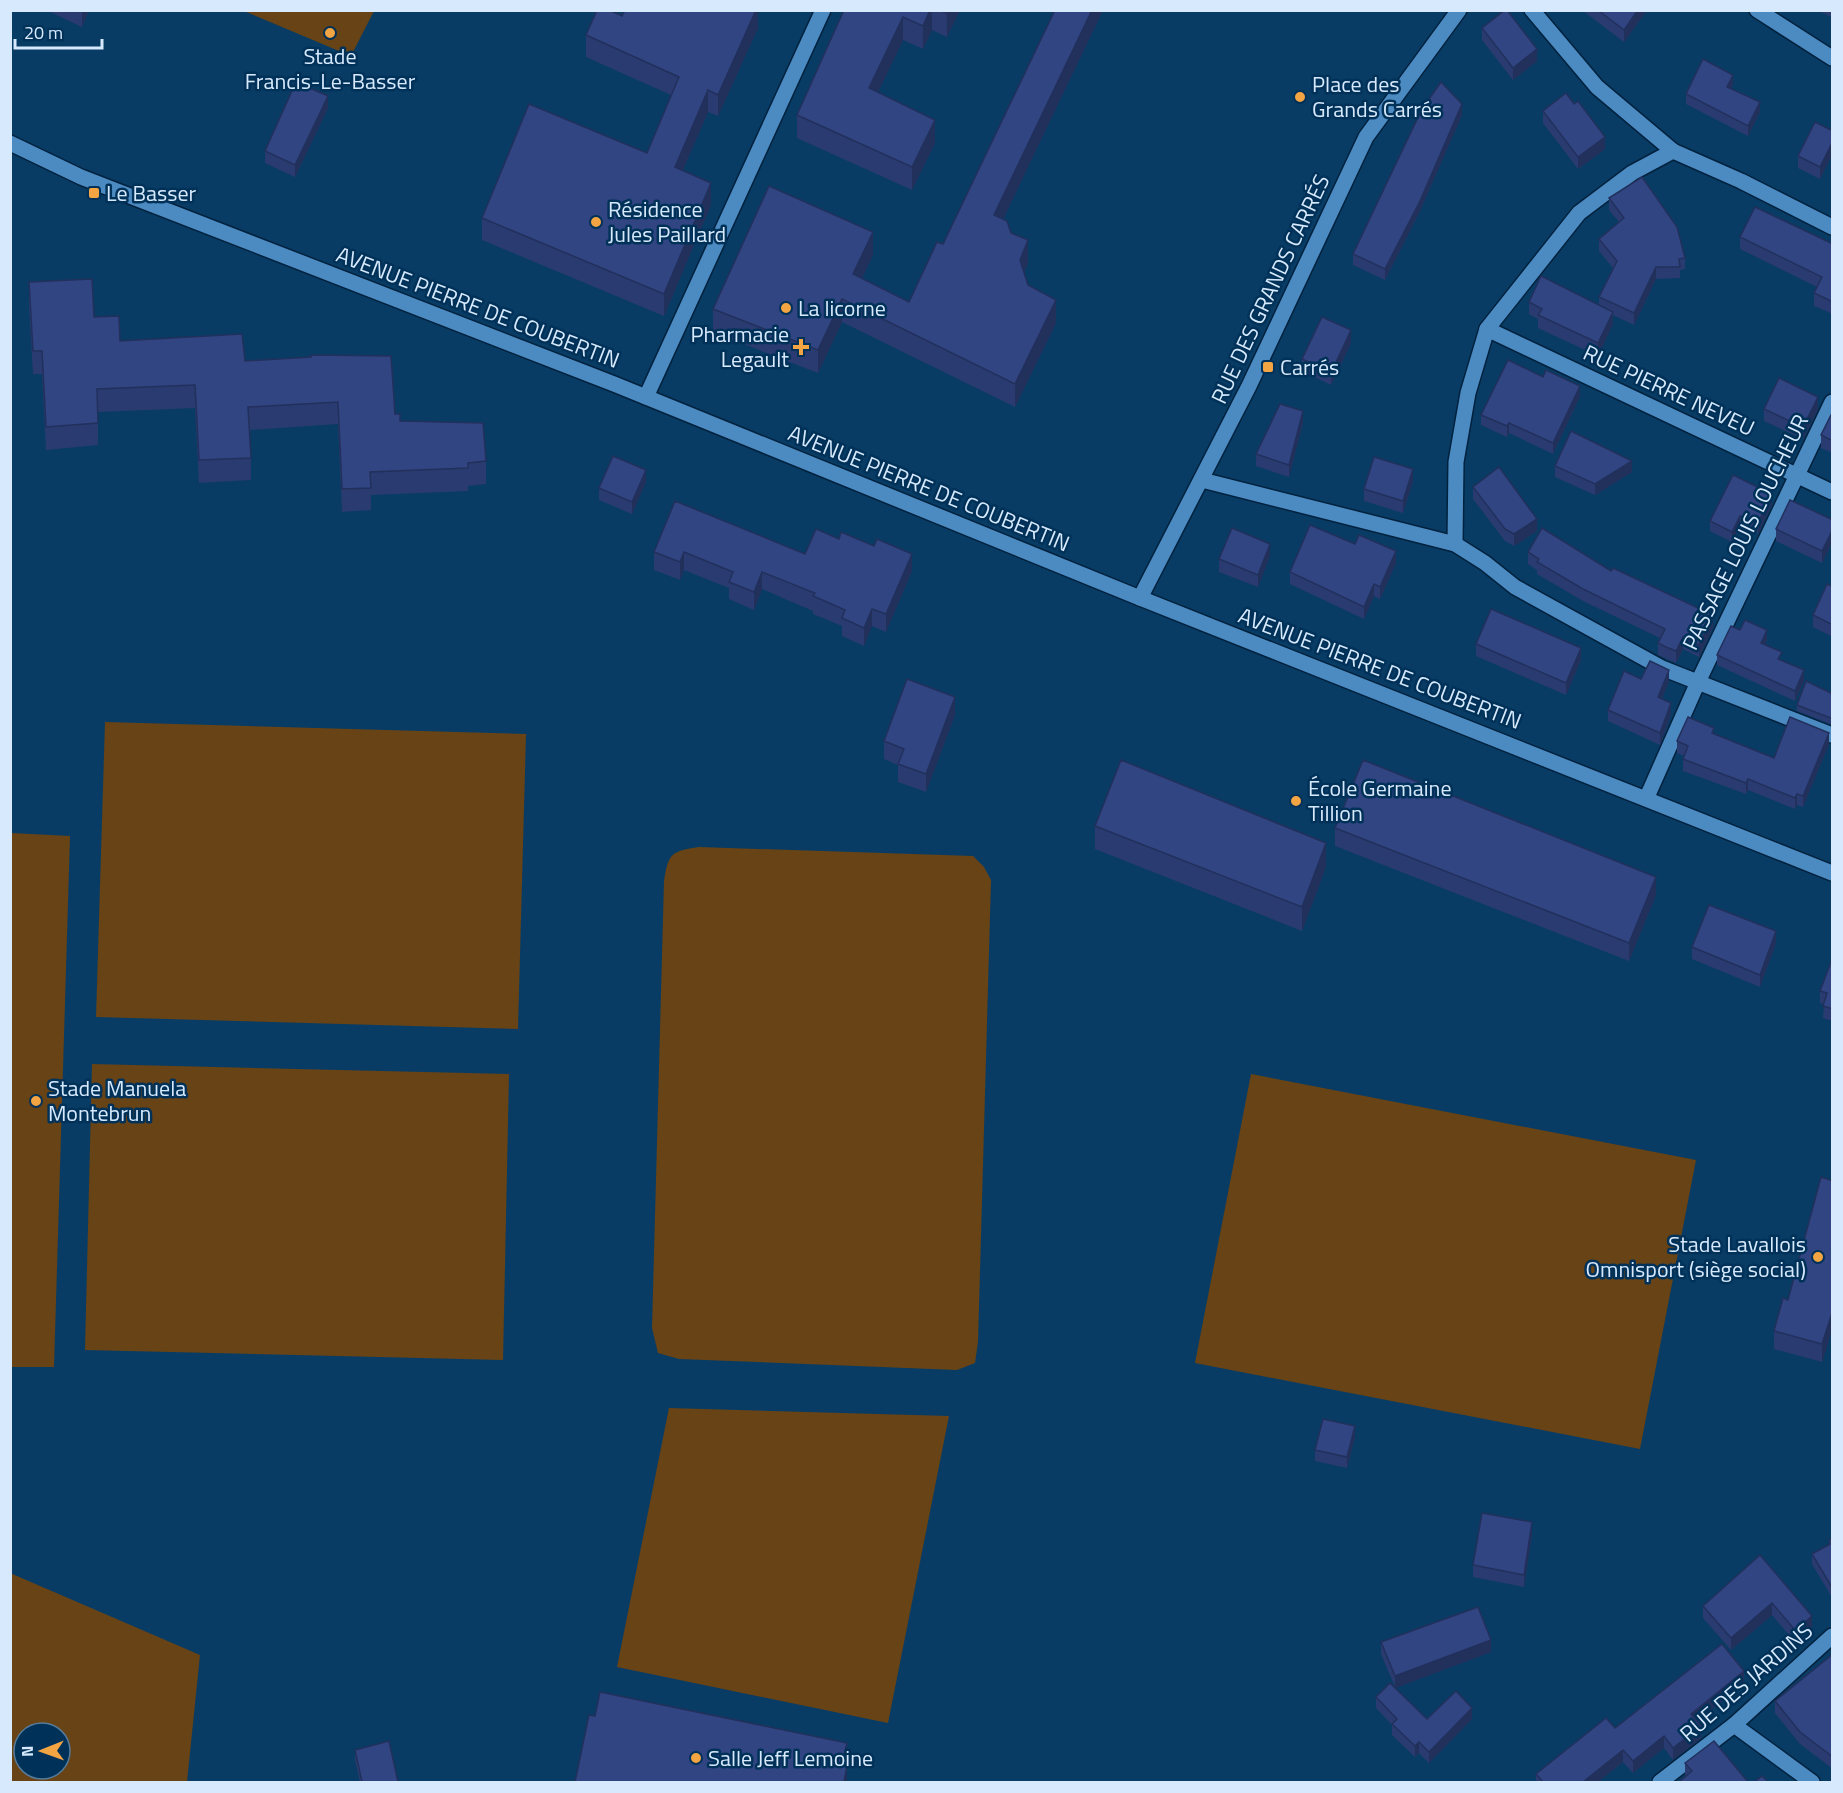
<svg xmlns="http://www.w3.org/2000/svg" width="1843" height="1793" font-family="'Titillium Web',sans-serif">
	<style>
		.green { fill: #684315; fill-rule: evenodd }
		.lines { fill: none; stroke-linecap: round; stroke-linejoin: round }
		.minor-casing { stroke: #01223e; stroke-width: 18 }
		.tertiary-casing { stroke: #01223e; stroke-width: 18 }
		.minor { stroke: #4c8ac2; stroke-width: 15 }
		.tertiary { stroke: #4c8ac2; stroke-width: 15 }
		.wall { fill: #2a3b71 }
		.shaded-wall { fill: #22305c }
		.building { fill: #314583; stroke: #22305c; stroke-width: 1.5 }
		.poi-dot { fill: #f3a443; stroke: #003158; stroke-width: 2 }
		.labels { text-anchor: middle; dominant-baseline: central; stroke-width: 5; stroke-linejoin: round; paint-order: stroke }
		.poi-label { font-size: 22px; fill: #d7eafd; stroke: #003158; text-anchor: start }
		.street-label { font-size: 22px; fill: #d7eafd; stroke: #003158 }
	</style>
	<rect width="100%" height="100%" fill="#093c64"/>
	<g class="green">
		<path d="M244,11H374L351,56Z"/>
		<path d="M105,722L526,734L518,1029L96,1017Z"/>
		<path d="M11,833L70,836L54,1367H11Z"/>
		<path d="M699,847L973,856L984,867L991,880L978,1342L975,1363L957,1370L679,1359L658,1353L652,1328L664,881C668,853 672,851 699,847Z"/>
		<path d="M92,1064L509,1074L503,1360L85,1350Z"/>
		<path d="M1251,1074L1696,1160L1640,1449L1195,1363Z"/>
		<path d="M669,1408L949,1416L888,1723L617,1667Z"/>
		<path d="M10,1573L200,1655L187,1782H11ZM24,1733H60V1769H24Z"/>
	</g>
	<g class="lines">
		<g class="minor-casing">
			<g id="minor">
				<path d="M1532,10L1597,87L1673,151L1741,181L1832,227"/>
				<path d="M1757,10L1832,58"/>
				<path d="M1487,329L1832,492"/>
				<path d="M646,397L823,10"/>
				<path d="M1202,480L1455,544L1485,563L1515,587L1662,668L1832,735"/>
				<path d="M1455,544L1456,462L1468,393L1487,329L1579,213L1632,173L1673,151"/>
				<path d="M1140,598L1249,386L1366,137L1459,10"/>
				<path d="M1647,797L1698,682L1832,402"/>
				<path d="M1734,1725L1812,1782"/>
				<path d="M1660,1782L1734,1725L1832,1636"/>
			</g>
		</g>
		<g class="tertiary-casing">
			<path id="tertiary" d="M10,143L81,177L614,384L1140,598L1832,873"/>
		</g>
		<use href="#minor" class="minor"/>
		<use href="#tertiary" class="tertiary"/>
	</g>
	<g class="wall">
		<path d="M46,10H89L82,27Z"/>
		<path d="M758,10V28L718,116L708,112L683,170L711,205L664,316L482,240V218L647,153L671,95L586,57V35L622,16Z"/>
		<path d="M844,10H960L947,37L932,30L923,49L903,40L878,92L935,143L912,190L797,138V115Z"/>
		<path d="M1055,10H1103L1003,219L1028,263L1024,272L1028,285L1056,323L1015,407L842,322L818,373L713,332V309L873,255L862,278L909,302L943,244Z"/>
		<path d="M1582,10H1647L1624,42Z"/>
		<path d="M1819,10H1833V18L1819,11Z"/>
		<path d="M1482,28L1537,61L1513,80L1482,40Z"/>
		<path d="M1733,85L1731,89L1760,112L1748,136L1686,104V94Z"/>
		<path d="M328,108L295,177L265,163V151Z"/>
		<path d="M1543,111L1605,149L1578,169L1543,123Z"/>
		<path d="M1462,115L1420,211L1385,280L1353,265V254Z"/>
		<path d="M1833,131V153L1820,179L1798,168V156Z"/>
		<path d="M1609,198L1685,258V269L1680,270V278L1656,279L1634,325L1613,315V324L1598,356L1538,328V319L1529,314V302L1599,305V297L1613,268L1599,251V239L1619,222L1609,210Z"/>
		<path d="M1740,237L1833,244V314L1814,306V293L1817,287L1740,249Z"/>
		<path d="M29,282L94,317L120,341L245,361L395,414L400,421L486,461V484L468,486V491L371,495V510L342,512L338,424L249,430L251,458V480L199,483L195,408L98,412V445L46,450L42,374H33L29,305Z"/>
		<path d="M1351,343L1331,385L1302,371V359Z"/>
		<path d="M1543,377L1580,396L1553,454L1509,433L1507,437L1481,425V415Z"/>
		<path d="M1764,409H1818L1803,439L1764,421Z"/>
		<path d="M1833,411V453L1821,448V435Z"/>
		<path d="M1303,423L1289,477L1256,466V454Z"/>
		<path d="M1555,466L1632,472L1595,495L1555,477Z"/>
		<path d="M1413,481L1403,513L1364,501V489Z"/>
		<path d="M646,482L632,514L599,500V488Z"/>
		<path d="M1473,487L1537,531L1514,546L1505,541L1473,499Z"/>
		<path d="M1772,504L1758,534L1740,526L1732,542L1710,531V521Z"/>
		<path d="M1833,520V541L1822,563L1776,541V529Z"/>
		<path d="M1355,544L1396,563L1380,599L1374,596L1364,619L1290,584V572Z"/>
		<path d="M654,552L805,554L912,571L886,632L872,626L864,646L842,636V626L813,614V611L762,589L754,610L729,599V588L684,570L680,580L654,570Z"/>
		<path d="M1528,552L1611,571L1713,627L1699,657L1683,649L1676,663L1658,655V643L1660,638L1583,601L1537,574V570L1528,564Z"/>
		<path d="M1270,556L1258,587L1219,572V559Z"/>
		<path d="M1833,587V637L1813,627V615Z"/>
		<path d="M1740,630L1767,640L1765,645L1804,681L1795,701L1717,665V655Z"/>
		<path d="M1476,644L1581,660L1566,695L1476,656Z"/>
		<path d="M1641,679L1669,681L1662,699L1671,714L1660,745L1608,721V710Z"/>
		<path d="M1833,694V725L1797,711V705Z"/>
		<path d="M955,715L926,792L898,782V765L884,759V741Z"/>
		<path d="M1714,734L1774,758L1829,744L1803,807L1797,805L1795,809L1748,790L1746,794L1683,771V759L1684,756L1677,753V741Z"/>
		<path d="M1095,826L1326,867L1302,931L1095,849Z"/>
		<path d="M1335,828L1656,895L1629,961L1335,846Z"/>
		<path d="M1776,943L1760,987L1692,959V947Z"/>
		<path d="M1833,957V1021L1823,1018L1824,1004L1820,1003V991Z"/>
		<path d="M1833,1181V1331L1832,1330L1822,1362L1774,1349V1331L1788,1300Z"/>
		<path d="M1355,1437L1347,1468L1315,1461V1450Z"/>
		<path d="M1532,1534L1524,1587L1473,1577V1565Z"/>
		<path d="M1833,1538V1599L1812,1564V1554L1829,1545V1540Z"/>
		<path d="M1760,1555L1812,1628L1795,1642L1772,1615L1731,1650L1703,1618V1606Z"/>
		<path d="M1381,1642L1491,1652L1395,1688L1427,1719H1472L1429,1763L1419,1753L1415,1757L1392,1735V1725L1376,1708V1697L1395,1687L1381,1654Z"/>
		<path d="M1833,1654V1769L1800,1744L1775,1713V1701Z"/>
		<path d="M1744,1683L1697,1721L1701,1738L1673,1760L1664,1748L1633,1773L1623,1762L1598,1782H1536V1774L1615,1728Z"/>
		<path d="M355,1750L398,1782H360L355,1760Z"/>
		<path d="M1685,1763L1748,1782L1686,1776L1685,1775Z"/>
	</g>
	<g class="shaded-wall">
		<path d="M82,10H89L82,27Z"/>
		<path d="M756,10H758V28L718,116V95Z"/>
		<path d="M930,10H932V30L923,49V26Z"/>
		<path d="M949,10H960L947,37V14Z"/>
		<path d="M1092,10H1103L994,238V215Z"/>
		<path d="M1638,10H1647L1624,42V30Z"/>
		<path d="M903,17V40L869,111V88Z"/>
		<path d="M1537,49V61L1513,80V68Z"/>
		<path d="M1733,75V85L1727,97V87Z"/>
		<path d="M708,90V112L675,188V167Z"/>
		<path d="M328,96V108L295,177V165Z"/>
		<path d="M1760,102V112L1748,136V126Z"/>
		<path d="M1462,104V115L1420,211L1385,280V269Z"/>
		<path d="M935,120V143L912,190V167Z"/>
		<path d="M1605,137V149L1578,169V157Z"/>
		<path d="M1833,141V153L1820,179V167Z"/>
		<path d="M711,183V205L664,316V294Z"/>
		<path d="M873,232V255L853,297V274Z"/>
		<path d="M1028,240V263L1020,283V260Z"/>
		<path d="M1656,267V279L1634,325V313Z"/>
		<path d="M842,299V322L818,373V350Z"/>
		<path d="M1056,300V323L1015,407V384Z"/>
		<path d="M1613,312V324L1598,356V343Z"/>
		<path d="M1351,330V343L1331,385V373Z"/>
		<path d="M1580,386V396L1553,454V443Z"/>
		<path d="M1818,397V409L1803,439V427Z"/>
		<path d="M1303,411V423L1289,477V465Z"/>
		<path d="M1509,423V433L1507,437V426Z"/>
		<path d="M1632,461V472L1595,495V484Z"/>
		<path d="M1413,469V481L1403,513V501Z"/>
		<path d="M646,470V482L632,514V502Z"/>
		<path d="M1772,494V504L1758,534V523Z"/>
		<path d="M1740,516V526L1732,542V532Z"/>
		<path d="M1537,519V531L1514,546V534Z"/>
		<path d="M1833,529V541L1822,563V551Z"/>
		<path d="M1270,544V556L1258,587V575Z"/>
		<path d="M1396,551V563L1380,599V587Z"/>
		<path d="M684,552V570L680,580V562Z"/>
		<path d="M912,554V571L886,632V614Z"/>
		<path d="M762,572V589L754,610V592Z"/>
		<path d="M1374,584V596L1364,619V607Z"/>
		<path d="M872,609V626L864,646V628Z"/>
		<path d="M1713,615V627L1699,657V645Z"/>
		<path d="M1767,630V640L1761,653V643Z"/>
		<path d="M1683,637V649L1676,663V651Z"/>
		<path d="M1581,648V660L1566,695V683Z"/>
		<path d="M1669,670V681L1658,708V697Z"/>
		<path d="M1804,670V681L1795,701V691Z"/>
		<path d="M955,697V715L926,792V774Z"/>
		<path d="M1671,703V714L1660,745V733Z"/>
		<path d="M1829,733V744L1803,807V796Z"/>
		<path d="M1748,779V790L1746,794V783Z"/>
		<path d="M1797,794V805L1795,809V798Z"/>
		<path d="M1326,843V867L1302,931V907Z"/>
		<path d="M1656,877V895L1629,961V943Z"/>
		<path d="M1776,931V943L1760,987V975Z"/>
		<path d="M1832,1313V1330L1822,1362V1344Z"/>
		<path d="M1355,1426V1437L1347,1468V1457Z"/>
		<path d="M1532,1522V1534L1524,1587V1575Z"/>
		<path d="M1772,1603V1615L1731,1650V1638Z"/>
		<path d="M1812,1616V1628L1795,1642V1630Z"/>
		<path d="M1491,1640V1652L1395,1688V1676Z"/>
		<path d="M1744,1671V1683L1691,1726V1714Z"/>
		<path d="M1472,1708V1719L1429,1763V1752Z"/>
		<path d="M1701,1726V1738L1673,1760V1748Z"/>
		<path d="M1664,1736V1748L1633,1773V1761Z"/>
		<path d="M1419,1742V1753L1415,1757V1746Z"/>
		<path d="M847,1743V1767L842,1765Z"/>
		<path d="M1623,1750V1762L1598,1782H1583Z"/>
		<path d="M847,1766V1782H844Z"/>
	</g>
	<g class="building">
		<path d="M597,10H609L622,16L625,10H756L718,95L708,90L675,167L711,183L664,294L482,218L529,104L647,153L679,77L586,35Z"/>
		<path d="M844,10H930L923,26L903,17L869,88L935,120L912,167L797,115Z"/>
		<path d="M940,10H949L947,14Z"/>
		<path d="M1055,10H1092L994,215L1007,221L1011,233L1028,240L1020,260L1028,285L1056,300L1015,384L842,299L818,350L713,309L769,186L873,232L853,274L909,302L937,242L943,244Z"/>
		<path d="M1505,10H1507L1537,49L1513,68L1482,28Z"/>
		<path d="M1598,10H1638L1624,30Z"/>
		<path d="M1703,59L1733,75L1727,87L1760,102L1748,126L1686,94Z"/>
		<path d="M296,82L328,96L295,165L265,151Z"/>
		<path d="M1441,82L1462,104L1420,201L1385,269L1353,254L1422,109Z"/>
		<path d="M1566,93L1574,104L1578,101L1605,137L1578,157L1543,111Z"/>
		<path d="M1815,122L1833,131V141L1820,167L1798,156Z"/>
		<path d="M1642,177L1677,227L1685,258L1679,259L1680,267H1656L1634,313L1599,297L1617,261L1599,239L1624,218L1609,198Z"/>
		<path d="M1755,207L1833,244V302L1814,293L1822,277L1740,237Z"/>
		<path d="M1541,276L1613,312L1598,343L1538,315L1542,309L1529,302Z"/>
		<path d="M92,279L94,317L119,316L120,341L242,334L245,361L311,357V355L391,356L395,414H400V421L483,423L486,461L468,463V468L370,472L371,488L342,489L338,402L248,407L251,458L199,460L195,385L97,389L98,423L46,427L42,351H33L29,282Z"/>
		<path d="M1322,317L1351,330L1331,373L1302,359Z"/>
		<path d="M1508,360L1543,377L1546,370L1580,386L1553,443L1509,423L1507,426L1481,415Z"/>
		<path d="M1779,378L1818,397L1803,427L1764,409Z"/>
		<path d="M1280,404L1303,411L1289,465L1256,454Z"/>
		<path d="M1833,411V441L1821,435Z"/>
		<path d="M1571,431L1632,461L1595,484L1555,466Z"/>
		<path d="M613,456L646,470L632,502L599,488Z"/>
		<path d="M1374,457L1413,469L1403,501L1364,489Z"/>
		<path d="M1499,467L1537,519L1514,534L1505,529L1473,487Z"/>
		<path d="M1733,475L1772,494L1758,523L1740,516L1732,532L1710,521Z"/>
		<path d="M1790,500L1833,520V529L1822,551L1776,529Z"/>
		<path d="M675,501L805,554L816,529L839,539L841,532L874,546L877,539L912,554L886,614L872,609L864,628L842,618L845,610L813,596L815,593L762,572L754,592L729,582L733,572L684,552L680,562L654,552Z"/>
		<path d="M1310,525L1355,544L1359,535L1396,551L1380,587L1374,584L1364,607L1290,572Z"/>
		<path d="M1232,528L1270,544L1258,575L1219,559Z"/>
		<path d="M1542,528L1611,571L1613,568L1713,615L1699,645L1683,637L1676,651L1666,647L1658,643L1665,629L1583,589L1537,562L1539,559L1528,552Z"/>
		<path d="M1827,584L1833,587V625L1813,615Z"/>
		<path d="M1491,609L1581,648L1566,683L1476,644Z"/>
		<path d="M1745,620L1767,630L1761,643L1782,652L1778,659L1804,670L1795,691L1717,655L1731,626L1740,630Z"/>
		<path d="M1650,661L1669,670L1658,697L1671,703L1660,733L1608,710L1624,671L1641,679Z"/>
		<path d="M907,679L955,697L926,774L898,764L904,749L884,741Z"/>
		<path d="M1806,681L1833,694V719L1797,705Z"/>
		<path d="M1688,717L1714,728L1712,733L1774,758L1790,717L1829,733L1803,796L1797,794L1795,798L1748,779L1746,783L1683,759L1688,746L1677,741Z"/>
		<path d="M1121,760L1326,843L1302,907L1095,826Z"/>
		<path d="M1363,760L1656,877L1629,943L1335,828Z"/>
		<path d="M1709,905L1776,931L1760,975L1692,947Z"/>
		<path d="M1833,957V1009L1823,1006L1827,993L1820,991Z"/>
		<path d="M1821,1177L1833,1181V1313H1832L1822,1344L1774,1331L1783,1298L1788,1300Z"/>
		<path d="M1323,1419L1355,1426L1347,1457L1315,1450Z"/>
		<path d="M1482,1513L1532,1522L1524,1575L1473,1565Z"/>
		<path d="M1833,1538V1589L1812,1554L1830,1544L1829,1540Z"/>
		<path d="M1760,1555L1812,1616L1795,1630L1772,1603L1731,1638L1703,1606Z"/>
		<path d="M1478,1607L1491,1640L1395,1676L1381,1642Z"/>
		<path d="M1722,1644L1744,1671L1691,1714L1701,1726L1673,1748L1664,1736L1633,1761L1623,1750L1583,1782H1543L1536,1774L1606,1718L1615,1728Z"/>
		<path d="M1833,1654V1757L1800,1732L1775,1701Z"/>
		<path d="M1390,1683L1427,1719L1456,1691L1472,1708L1429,1752L1419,1742L1415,1746L1392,1724L1397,1719L1376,1697Z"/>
		<path d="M600,1692L847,1743L842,1765L847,1766L844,1782H575L589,1715L595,1716Z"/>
		<path d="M389,1741L398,1782H362L355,1750Z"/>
		<path d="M1714,1741L1748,1782H1679L1692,1771L1685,1763Z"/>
		<path d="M1762,1776L1768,1782H1754Z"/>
	</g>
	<g class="poi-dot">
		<circle cx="330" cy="33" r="6"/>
		<circle cx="1300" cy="97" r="6"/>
		<rect x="88" y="187" width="12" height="12" rx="3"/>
		<circle cx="596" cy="222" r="6"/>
		<circle cx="786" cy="308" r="6"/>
		<path d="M798 338h6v6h6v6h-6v6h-6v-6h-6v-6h6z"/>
		<rect x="1262" y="361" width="12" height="12" rx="3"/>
		<circle cx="1296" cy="801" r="6"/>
		<circle cx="36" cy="1101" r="6"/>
		<circle cx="1818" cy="1257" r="6"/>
		<circle cx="696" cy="1758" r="6"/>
	</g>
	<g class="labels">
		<g class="poi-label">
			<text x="330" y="56" text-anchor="middle">Stade<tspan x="330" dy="25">Francis-Le-Basser</tspan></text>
			<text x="1312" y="84">Place des<tspan x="1312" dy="25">Grands Carrés</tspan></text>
			<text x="106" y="193">Le Basser</text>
			<text x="608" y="209">Résidence<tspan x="608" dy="25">Jules Paillard</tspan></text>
			<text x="798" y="308">La licorne</text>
			<text x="789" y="334" text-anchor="end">Pharmacie<tspan x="789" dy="25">Legault</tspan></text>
			<text x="1280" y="367">Carrés</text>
			<text x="1308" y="788">École Germaine<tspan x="1308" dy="25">Tillion</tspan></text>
			<text x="48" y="1088">Stade Manuela<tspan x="48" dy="25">Montebrun</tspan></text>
			<text x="1806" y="1244" text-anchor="end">Stade Lavallois<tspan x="1806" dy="25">Omnisport (siège social)</tspan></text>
			<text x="708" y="1758">Salle Jeff Lemoine</text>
		</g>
		<g class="street-label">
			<text transform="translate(1270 289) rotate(-65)">RUE DES GRANDS CARRÉS</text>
			<text transform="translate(478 307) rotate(21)">AVENUE PIERRE DE COUBERTIN</text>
			<text transform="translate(1669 390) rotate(25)">RUE PIERRE NEVEU</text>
			<text transform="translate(929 488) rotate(22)">AVENUE PIERRE DE COUBERTIN</text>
			<text transform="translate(1745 532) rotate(-64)">PASSAGE LOUIS LOUCHEUR</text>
			<text transform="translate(1380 668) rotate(21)">AVENUE PIERRE DE COUBERTIN</text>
			<text transform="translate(1746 1682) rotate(-41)">RUE DES JARDINS</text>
		</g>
	</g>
	<rect width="1843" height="1793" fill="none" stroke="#d7eafd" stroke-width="24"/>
	<g transform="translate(42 1751) rotate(269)"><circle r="28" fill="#003158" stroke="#567b9a" stroke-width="1.5"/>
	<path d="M0-4.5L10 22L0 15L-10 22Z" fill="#f3a443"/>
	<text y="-9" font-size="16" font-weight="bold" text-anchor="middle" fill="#d7eafd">N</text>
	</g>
	<path d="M15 39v9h87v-9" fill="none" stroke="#d7eafd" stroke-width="3"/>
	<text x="24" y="39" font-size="18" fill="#d7eafd" stroke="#003158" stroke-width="4.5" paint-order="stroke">20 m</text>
</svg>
